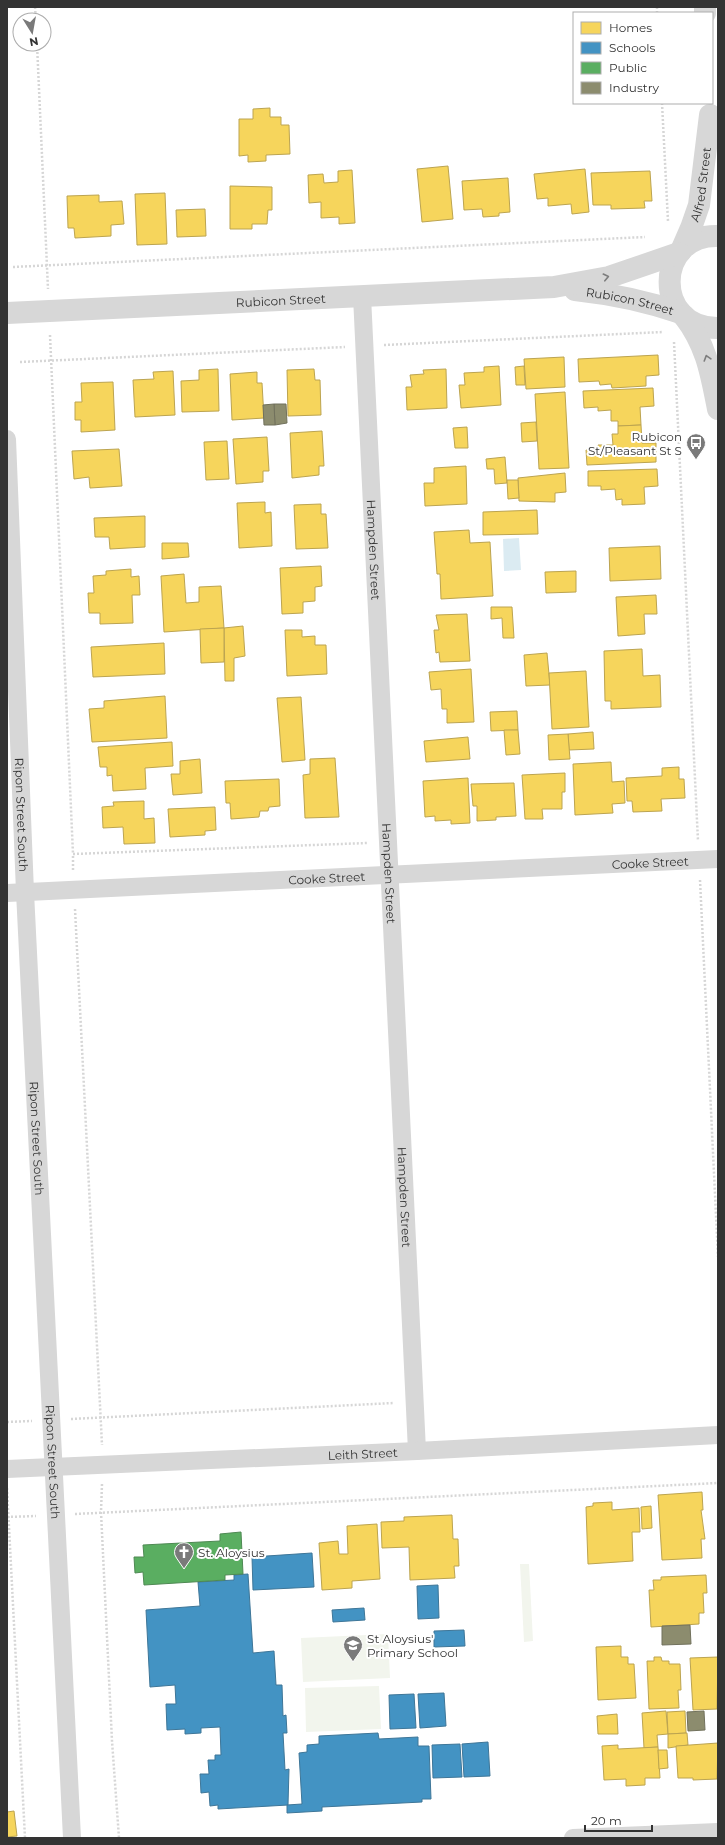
<svg xmlns="http://www.w3.org/2000/svg" width="725" height="1845" font-family="Montserrat,sans-serif">
	<style>
		.green { fill: #f2f5ed }
		.water { fill: #dbebf2 }
		.homes { fill: #f6d55c; stroke: #bca450 }
		.schools { fill: #4393c3; stroke: #3e7698 }
		.public { fill: #5aae61; stroke: #4e8953 }
		.industry { fill: #8c8c6e; stroke: #71715c }
		.lines { fill: none; stroke-linecap: round; stroke-linejoin: round }
		.path { stroke: #d6d6d6; stroke-width: 2.5; stroke-dasharray: 2 2; stroke-linecap: butt }
		.minor { stroke: #d7d7d7; stroke-width: 18 }
		.tertiary { stroke: #d7d7d7; stroke-width: 22 }
		.oneway { stroke: #7d7d7d }
		.labels { text-anchor: middle; dominant-baseline: central; stroke-width: 4; stroke-linejoin: round; paint-order: stroke }
		.street-label { font-size: 12px; fill: #333; stroke: #fff }
		.poi-label { font-size: 12px; fill: #333; stroke: #fff; text-anchor: start }
	</style>
	<rect width="100%" height="100%" fill="#fff"/>
	<g class="green">
		<path d="M520,1564H529L533,1641L524,1642Z"/>
		<path d="M388,1634L390,1678L303,1682L301,1638Z"/>
		<path d="M379,1686L381,1729L306,1732L305,1688Z"/>
	</g>
	<path class="water" d="M519,538L521,570L504,571L503,539Z"/>
	<g class="homes">
		<path d="M270,108V117H281V125H289L290,154L266,155V161L248,162V155L239,156V119H253V109Z"/>
		<path d="M448,166L453,219L422,222L417,169Z"/>
		<path d="M585,169L589,212L572,214L571,204L548,206V198L537,199L534,174Z"/>
		<path d="M352,170L355,223L339,224V217L321,218V202L309,203L308,175L323,174L324,183L338,182V171Z"/>
		<path d="M650,171L652,201H644L645,208L611,209V205H593L591,173Z"/>
		<path d="M508,178L510,212L499,213V216L483,217L482,209L464,210L462,181Z"/>
		<path d="M230,186L272,187V210H268L267,224H252V229H230Z"/>
		<path d="M165,193L167,244L137,245L135,194Z"/>
		<path d="M99,195V202L122,201L124,224L111,225V236L75,238L74,228H68L67,196Z"/>
		<path d="M205,209L206,236L177,237L176,210Z"/>
		<path d="M658,355L659,375L646,376V386L612,388L611,384L600,385L599,381L579,382L578,359Z"/>
		<path d="M564,357L565,387L526,389L524,359Z"/>
		<path d="M499,366L501,405L461,408L459,385H465L464,373L484,372V367Z"/>
		<path d="M524,366L525,385H516L515,367Z"/>
		<path d="M218,369L219,411L182,412L181,381L199,380V370Z"/>
		<path d="M314,369L315,380H320L321,415L288,416L287,370Z"/>
		<path d="M446,369L447,408L407,410L406,387H412L410,375L424,374L423,370Z"/>
		<path d="M173,371L175,415L135,417L133,380L154,379L153,372Z"/>
		<path d="M257,372V383H262L264,418L232,420L230,374Z"/>
		<path d="M113,382L115,430L81,432V420H75V402H82L81,383Z"/>
		<path d="M653,388L654,406L640,407L641,425L618,426V421H611V410L598,411V407L584,408L583,391Z"/>
		<path d="M565,392L569,468L539,469L535,394Z"/>
		<path d="M536,422L537,441L522,442L521,423Z"/>
		<path d="M641,425L642,443H656V462L587,465L586,450H599L598,445H613L612,434H618V426Z"/>
		<path d="M467,427L468,448H455L453,428Z"/>
		<path d="M322,431L324,466H319V475L292,478L290,433Z"/>
		<path d="M267,437L269,471H263V482L236,484L233,439Z"/>
		<path d="M227,441L229,479L206,480L204,442Z"/>
		<path d="M119,449L122,486L90,488L89,477L74,479L72,451Z"/>
		<path d="M505,457L507,483L495,484L494,469H487L486,459Z"/>
		<path d="M466,466L467,504L425,506L424,483H434V468Z"/>
		<path d="M657,469L658,486L644,487L645,504L622,505V499L616,500L615,489L601,490V486H588V471Z"/>
		<path d="M565,473L566,492L555,493V502L519,501L518,478Z"/>
		<path d="M507,480H518L519,498L508,499Z"/>
		<path d="M265,502V513L271,512L272,546L239,548L237,503Z"/>
		<path d="M321,504V514H326L328,548L296,549L294,505Z"/>
		<path d="M537,510L538,534L483,535V512Z"/>
		<path d="M145,516V547L110,549L109,537H95L94,518Z"/>
		<path d="M469,530L470,543L490,542L493,596L441,599L440,574H437L434,532Z"/>
		<path d="M162,543H188L189,557L162,559Z"/>
		<path d="M660,546L661,579L610,581L609,548Z"/>
		<path d="M321,566L322,586L315,587V601L303,602V613L282,614L280,568Z"/>
		<path d="M131,569V577L139,576L140,595H132L133,623L100,624V613H89L88,593H94L93,576L106,575V571Z"/>
		<path d="M576,571V592L546,593L545,572Z"/>
		<path d="M184,574L186,603L199,602V587L221,586L224,628L164,632L161,576Z"/>
		<path d="M656,595L657,614H644L645,634L618,636L616,597Z"/>
		<path d="M491,607H512L514,638H503L502,618L491,619Z"/>
		<path d="M467,614L470,661L440,662L439,652L436,653L434,630H439L436,615Z"/>
		<path d="M243,626L245,656L234,658V681H225L224,628Z"/>
		<path d="M224,628V662L201,663L200,629Z"/>
		<path d="M285,630H302V637L315,636V645H326L327,674L287,676Z"/>
		<path d="M164,643L165,674L93,677L91,647Z"/>
		<path d="M642,649L643,676L660,675L661,707L611,709V701H605L604,651Z"/>
		<path d="M547,653L550,685L526,686L524,655Z"/>
		<path d="M471,669L474,722L447,723V709H442L441,689L431,690L429,672Z"/>
		<path d="M586,671L589,727L552,729L549,673Z"/>
		<path d="M165,696L167,738L92,742L89,709L104,708V701Z"/>
		<path d="M301,697L305,760L282,762L277,698Z"/>
		<path d="M517,711L518,730L491,731L490,712Z"/>
		<path d="M504,730H518L520,754L506,755Z"/>
		<path d="M593,732L594,749L569,750L568,734Z"/>
		<path d="M568,734L570,759L549,760L548,735Z"/>
		<path d="M468,737L470,759L426,762L424,741Z"/>
		<path d="M172,742L173,766L145,768L146,789L113,791L112,775L107,776V767H100L98,747Z"/>
		<path d="M335,758L339,817L305,818L303,775L310,774V759Z"/>
		<path d="M200,759L202,793L173,795L171,774H180V761Z"/>
		<path d="M611,762L612,782L624,781L625,803L612,804L613,813L575,815L573,764Z"/>
		<path d="M679,767V779H684L685,798L661,799L662,811L633,812L632,801H627L626,778L662,776V768Z"/>
		<path d="M565,773V792H562V809H542L543,819H525L522,775Z"/>
		<path d="M468,778L470,823L451,824V820L435,821V816L425,817L423,781Z"/>
		<path d="M279,779L280,806L269,807L268,811H260L259,817L231,819L230,803H226L225,781Z"/>
		<path d="M514,783L516,816L496,817V820L477,821V806H473L471,784Z"/>
		<path d="M144,801V819L154,818L155,843L124,844L123,827L103,828L102,807L114,806L113,802Z"/>
		<path d="M215,807L216,830L205,831V835L170,837L168,809Z"/>
		<path d="M702,1492L703,1510H701L705,1539H701L702,1558L662,1560L658,1495Z"/>
		<path d="M612,1502V1510L639,1508L640,1532H632L633,1561L588,1564L586,1507L593,1506V1503Z"/>
		<path d="M651,1506L652,1528L642,1529L641,1507Z"/>
		<path d="M452,1515L453,1539H458L459,1566H454L455,1578L410,1580L409,1547L382,1548L381,1522L404,1521V1517Z"/>
		<path d="M377,1524L380,1579L352,1581V1588L322,1590L319,1543L338,1541L339,1554H348L347,1526Z"/>
		<path d="M706,1575L707,1593H703L704,1613H699V1624L651,1627L649,1590H654L653,1580H661V1577Z"/>
		<path d="M621,1646V1657H628V1664H634L636,1698L598,1700L596,1647Z"/>
		<path d="M654,1657H661L662,1661H669V1664H680L681,1690H678L679,1708L649,1709L647,1661H654Z"/>
		<path d="M718,1657L717,1709L693,1710L690,1658Z"/>
		<path d="M666,1711L668,1734L657,1735L658,1747L644,1748L642,1713Z"/>
		<path d="M685,1711L686,1733L668,1734L667,1712Z"/>
		<path d="M617,1714L618,1734H598L597,1716Z"/>
		<path d="M687,1733L688,1745L668,1748V1734Z"/>
		<path d="M718,1743L717,1779L693,1780V1778H678L676,1746Z"/>
		<path d="M618,1745V1749L658,1747L660,1778H645V1785L626,1786V1779L604,1780L602,1746Z"/>
		<path d="M658,1750H667L668,1768L659,1769Z"/>
		<path d="M14,1811L17,1836L7,1837V1812Z"/>
	</g>
	<g class="schools">
		<path d="M312,1553L314,1587L253,1590L252,1557Z"/>
		<path d="M248,1574L253,1653L274,1651L276,1685H282L283,1716L286,1715L287,1733H283L285,1770L289,1769L288,1805L218,1809V1805L210,1806L209,1792L201,1793L200,1774H209L208,1760H215V1755H221L220,1727L201,1728V1733L185,1734V1729L167,1730L166,1704H176L175,1685L150,1687L146,1610L200,1606L198,1582L234,1580V1575Z"/>
		<path d="M438,1585L439,1618L418,1619L417,1586Z"/>
		<path d="M364,1608L365,1620L333,1622L332,1610Z"/>
		<path d="M464,1630L465,1646L434,1647V1631Z"/>
		<path d="M444,1693L446,1726L420,1728L418,1694Z"/>
		<path d="M414,1694L416,1728L390,1729L389,1695Z"/>
		<path d="M378,1733L379,1739L418,1737V1746H429L431,1799H422V1802L322,1807V1811L287,1813V1805L302,1804L299,1753L307,1752V1745L319,1744V1736Z"/>
		<path d="M488,1742L490,1776L464,1777L462,1744Z"/>
		<path d="M460,1744L462,1777L433,1778L432,1745Z"/>
	</g>
	<path class="public" d="M241,1532L243,1574L225,1575V1580L144,1585L143,1572L135,1573L134,1557H144L143,1545L220,1541V1534Z"/>
	<g class="industry">
		<path d="M274,404H286L287,423L275,425Z"/>
		<path d="M274,404L275,425H264L263,405Z"/>
		<path d="M690,1625L691,1644L662,1645V1626Z"/>
		<path d="M704,1711L705,1730L688,1731L687,1712Z"/>
	</g>
	<g class="lines">
		<g class="path">
			<path d="M35,7L36,20"/>
			<path d="M657,7V13"/>
			<path d="M37,44L48,289"/>
			<path d="M662,103L668,221"/>
			<path d="M13,267L645,237"/>
			<path d="M50,335L73,854"/>
			<path d="M674,342L698,841"/>
			<path d="M384,345L663,332"/>
			<path d="M20,362L345,347"/>
			<path d="M73,870V854L367,843"/>
			<path d="M700,880L718,1257"/>
			<path d="M75,909L102,1445"/>
			<path d="M71,1419L394,1403"/>
			<path d="M7,1422L32,1421"/>
			<path d="M102,1484L101,1512L112,1741L119,1838"/>
			<path d="M7,1488L25,1838"/>
			<path d="M75,1514L718,1483"/>
			<path d="M7,1517L36,1516"/>
		</g>
		<g class="minor">
			<path id="s1" d="M362,296L417,1451"/>
			<path id="s2" d="M7,439L25,892L72,1838"/>
			<path id="s3" d="M7,893L718,859"/>
			<path id="s4" d="M7,1469L417,1451L718,1435"/>
			<path d="M573,1838L718,1832"/>
		</g>
		<g class="tertiary">
			<path d="M705,7V13"/>
			<path d="M718,236C654,234 653,329 718,328"/>
			<path id="s5" d="M681,251L691,228L699,205L710,115"/>
			<path id="s6" d="M575,290C612,294 646,301 681,313"/>
			<path id="s7" d="M7,313L554,287L609,277L679,253"/>
			<path d="M684,316C707,346 711,374 718,409"/>
		</g>
	</g>
	<defs><path id="oneway-chevron" d="M-2-3.5L2.5 0L-2 3.5" fill="none" stroke-width="1.6" stroke-linecap="round" stroke-linejoin="round"/></defs>
	<g class="oneway">
		<use href="#oneway-chevron" transform="translate(606 277) rotate(-13)"/>
		<use href="#oneway-chevron" transform="translate(707 358) rotate(-107)"/>
	</g>
	<defs>
		<g id="bus-pin" transform="scale(1)"><path d="M0 17L-7.5 6A9.5 9.5 0 1 1 7.5 6Z" fill="#7a7a7a" stroke="#fff"/><path d="M-5-6H5V4H4V6H2V4H-2V6H-4V4H-5ZM-3.5-4V0h7V-4ZM-3.5 1.2v1.5H-2V1.2ZM2 1.2v1.5H3.5V1.2Z" fill="#fff"/></g>
		<g id="church-pin" transform="scale(1)"><path d="M0 17L-7.5 6A9.5 9.5 0 1 1 7.5 6Z" fill="#7a7a7a" stroke="#fff"/><path d="M-1.2-6h2.4v3.5h3.3v2.4h-3.3V6h-2.4V-.1h-3.3v-2.4h3.3Z" fill="#fff"/></g>
		<g id="school-pin" transform="scale(1)"><path d="M0 17L-7.5 6A9.5 9.5 0 1 1 7.5 6Z" fill="#7a7a7a" stroke="#fff"/><path d="M0-5L7-2L0 1L-7-2ZM-4 1L0 2.5L4 1V4Q0 6-4 4Z" fill="#fff"/></g>
	</defs>
	<g fill-rule="evenodd">
		<use href="#bus-pin" x="696" y="443"/>
		<use href="#church-pin" x="184" y="1552"/>
		<use href="#school-pin" x="353" y="1645"/>
	</g>
	<g class="labels">
		<g class="street-label">
			<text stroke="none"><textPath href="#s5" startOffset="70">Alfred Street</textPath></text>
			<text stroke="none"><textPath href="#s7" startOffset="274">Rubicon Street</textPath></text>
			<text stroke="none"><textPath href="#s6" startOffset="56">Rubicon Street</textPath></text>
			<text stroke="none"><textPath href="#s1" startOffset="254">Hampden Street</textPath></text>
			<text stroke="none"><textPath href="#s2" startOffset="376">Ripon Street South</textPath></text>
			<text stroke="none"><textPath href="#s3" startOffset="644">Cooke Street</textPath></text>
			<text stroke="none"><textPath href="#s1" startOffset="578">Hampden Street</textPath></text>
			<text stroke="none"><textPath href="#s3" startOffset="320">Cooke Street</textPath></text>
			<text stroke="none"><textPath href="#s2" startOffset="700">Ripon Street South</textPath></text>
			<text stroke="none"><textPath href="#s1" startOffset="902">Hampden Street</textPath></text>
			<text stroke="none"><textPath href="#s4" startOffset="356">Leith Street</textPath></text>
			<text stroke="none"><textPath href="#s2" startOffset="1024">Ripon Street South</textPath></text>
		</g>
		<g class="poi-label">
			<text x="682" y="436" text-anchor="end">Rubicon<tspan x="682" dy="14">St/Pleasant St S</tspan></text>
			<text x="198" y="1552">St. Aloysius</text>
			<text x="367" y="1638">St Aloysius'<tspan x="367" dy="14">Primary School</tspan></text>
		</g>
	</g>
	<rect width="725" height="1845" fill="none" stroke="#333333" stroke-width="16"/>
	<rect x="573" y="12" width="140" height="92" fill="#ffffff" stroke="#adadad"/>
	<rect x="581" y="22" width="20" height="12" fill="#f6d55c" stroke="#adadad"/>
	<text x="609" y="32" font-size="12" fill="#333333">Homes</text>
	<rect x="581" y="42" width="20" height="12" fill="#4393c3" stroke="#adadad"/>
	<text x="609" y="52" font-size="12" fill="#333333">Schools</text>
	<rect x="581" y="62" width="20" height="12" fill="#5aae61" stroke="#adadad"/>
	<text x="609" y="72" font-size="12" fill="#333333">Public</text>
	<rect x="581" y="82" width="20" height="12" fill="#8c8c6e" stroke="#adadad"/>
	<text x="609" y="92" font-size="12" fill="#333333">Industry</text>
	<g transform="translate(32 32) rotate(169)"><circle r="19" fill="#ffffff" stroke="#adadad"/>
	<path d="M0-3L7 15L0 10L-7 15Z" fill="#7a7a7a"/>
	<text y="-6" font-size="11" font-weight="bold" text-anchor="middle" fill="#333333">N</text>
	</g>
	<path d="M585 1825v6h67v-6" fill="none" stroke="#333333" stroke-width="2"/>
	<text x="591" y="1825" font-size="12" fill="#333333" stroke="#ffffff" stroke-width="3" paint-order="stroke">20 m</text>
</svg>
